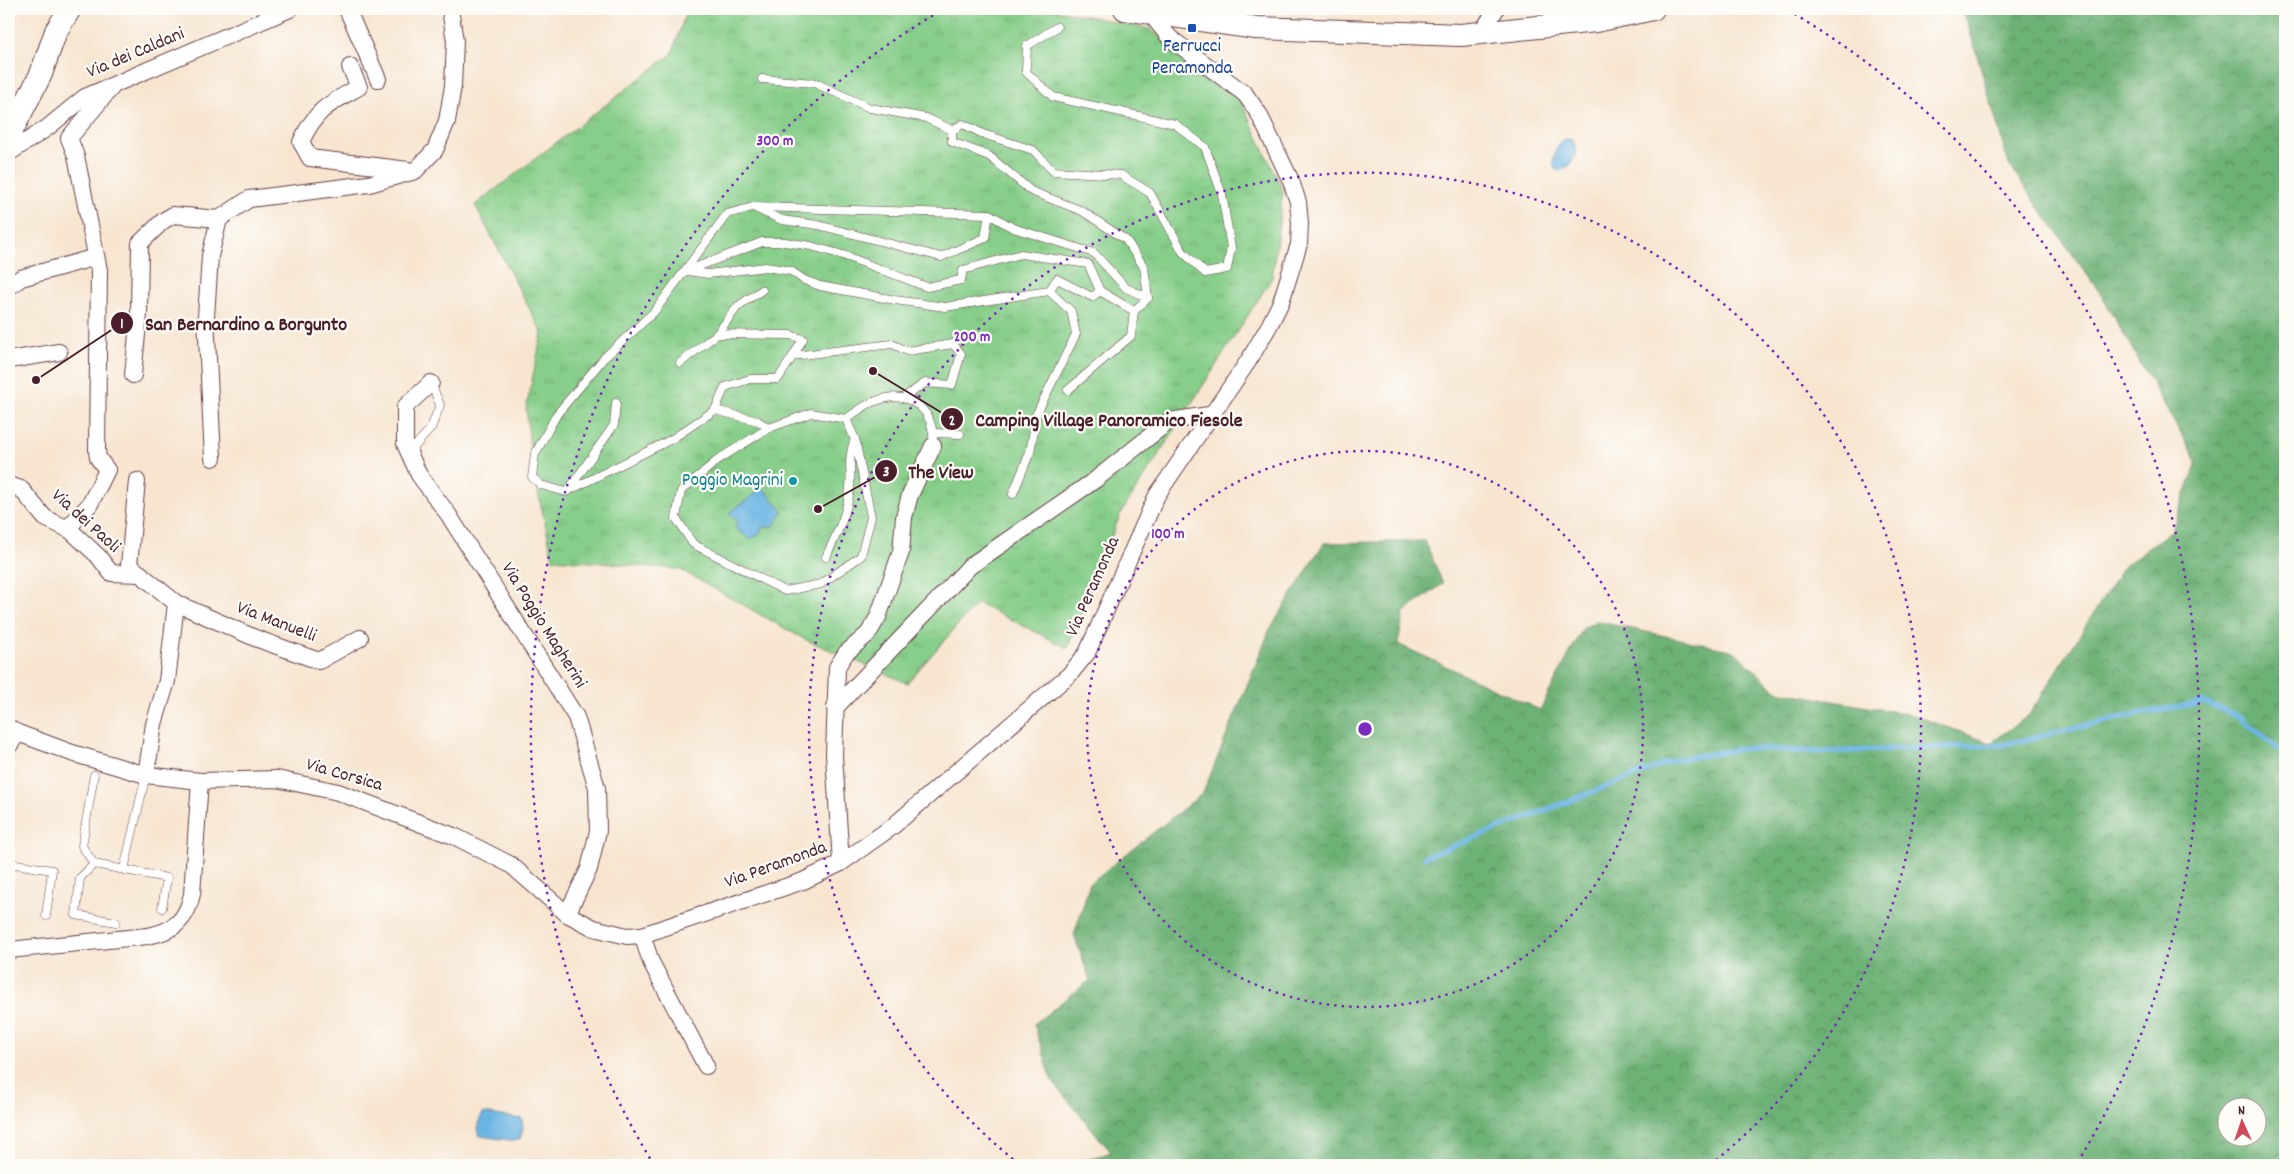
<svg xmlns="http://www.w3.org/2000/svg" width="2294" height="1174" font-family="Dekko,sans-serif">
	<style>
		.forest { fill: url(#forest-crowns); stroke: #5b6850; fill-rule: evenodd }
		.park { fill: url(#park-tufts); stroke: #68765a }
		.water { fill: #69b4e2; stroke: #5a6a86 }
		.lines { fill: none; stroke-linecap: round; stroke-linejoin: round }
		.stream { stroke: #69b4e2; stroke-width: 5.5 }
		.lane-casing { stroke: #643d44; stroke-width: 9 }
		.street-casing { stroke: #643d44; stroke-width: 18 }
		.secondary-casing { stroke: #643d44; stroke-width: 24 }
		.lane { stroke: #fff; stroke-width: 8 }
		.street { stroke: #fff; stroke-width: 16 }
		.secondary { stroke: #fff; stroke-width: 22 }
		.ring { fill: none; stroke: #7b2cbf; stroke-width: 2.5; stroke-dasharray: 2.5 5 }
		.transit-dot { fill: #1a4fb4; stroke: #fdfcf7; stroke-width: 2 }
		.culture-dot { fill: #0f9aa8; stroke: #fdfcf7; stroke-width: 2 }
		.labels { text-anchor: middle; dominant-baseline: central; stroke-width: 4.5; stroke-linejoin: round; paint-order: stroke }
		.transit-label { font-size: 19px; fill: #164399; stroke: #fdfcf7 }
		.street-label { font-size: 19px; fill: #4a1f2b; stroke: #fdfcf7 }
		.culture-label { font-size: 19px; fill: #0d838f; stroke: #fdfcf7; text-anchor: end }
		.centre { fill: #7b2cbf; stroke: #fdfcf7; stroke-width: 2.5 }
		.ring-label { font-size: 15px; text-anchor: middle; font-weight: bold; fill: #7b2cbf; stroke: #fdfcf7; stroke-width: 4.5; stroke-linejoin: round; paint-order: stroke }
		.leader { fill: none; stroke: #4a1f2b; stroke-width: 2 }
		.callout-dot { fill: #4a1f2b; stroke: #fdfcf7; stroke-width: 2 }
		.mark-label { font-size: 15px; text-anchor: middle; font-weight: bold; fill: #fff }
		.callout-label { font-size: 20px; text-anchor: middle; font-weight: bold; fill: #4a1f2b; stroke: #fdfcf7; stroke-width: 4.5; stroke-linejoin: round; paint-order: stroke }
	</style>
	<defs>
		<pattern id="forest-crowns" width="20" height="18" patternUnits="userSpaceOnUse" patternTransform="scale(1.25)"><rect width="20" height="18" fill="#6cb175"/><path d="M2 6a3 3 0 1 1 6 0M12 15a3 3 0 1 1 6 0" fill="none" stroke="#5b8f60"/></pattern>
		<pattern id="park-tufts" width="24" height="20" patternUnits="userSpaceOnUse" patternTransform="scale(1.25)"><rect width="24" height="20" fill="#86ce89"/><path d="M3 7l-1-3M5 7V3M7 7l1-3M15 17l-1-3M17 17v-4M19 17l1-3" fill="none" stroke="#75b076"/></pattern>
	</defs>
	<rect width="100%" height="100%" fill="#fdfcf7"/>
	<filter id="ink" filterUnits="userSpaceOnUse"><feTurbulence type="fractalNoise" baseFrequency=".02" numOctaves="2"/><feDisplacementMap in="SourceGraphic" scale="10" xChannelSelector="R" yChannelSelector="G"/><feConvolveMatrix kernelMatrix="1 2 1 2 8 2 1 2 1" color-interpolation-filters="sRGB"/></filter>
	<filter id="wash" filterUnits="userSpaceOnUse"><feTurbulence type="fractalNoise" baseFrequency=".0096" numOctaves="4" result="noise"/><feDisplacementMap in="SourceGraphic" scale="20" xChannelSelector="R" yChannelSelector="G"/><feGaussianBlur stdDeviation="1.12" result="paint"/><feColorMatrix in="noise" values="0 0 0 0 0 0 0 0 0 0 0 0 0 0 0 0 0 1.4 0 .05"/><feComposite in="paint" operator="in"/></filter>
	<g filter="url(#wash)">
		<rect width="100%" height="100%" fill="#f7e5d0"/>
		<path class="forest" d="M1959,9H2285V1165H1071L1111,1152L1052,1081L1034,1024L1090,980L1074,935L1090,883L1203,793L1270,629L1324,543L1425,541L1443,584L1404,612L1398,644L1540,710L1583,628L1596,621L1734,651L1777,691L1913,715L1991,743L2029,715L2123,567L2172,530L2197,462L2100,293L2009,165L1967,21ZM2226,1106H2256V1136H2226Z"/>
		<path class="park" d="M687,9H1052L1150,29L1241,101L1283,191L1272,278L1120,515L1068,648L977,603L907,683L802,638L679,569L553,559L532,465L526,409L542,333L475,205L672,54Z"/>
		<g class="water">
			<path d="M1565,139L1573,140L1577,152L1570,165L1559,171L1555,169C1551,160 1556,143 1565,139Z"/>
			<path d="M763,488L783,511L773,527H763L757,536L750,539L736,529L737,520L729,513Z"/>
			<path d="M483,1113L522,1119L523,1128L520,1139L516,1141L480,1136L478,1133V1123Z"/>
		</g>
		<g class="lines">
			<path class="stream" d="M1425,857L1675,760L1746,748L1824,752L2002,745L2132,715L2203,702L2238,716L2285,754"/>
		</g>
	</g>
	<g filter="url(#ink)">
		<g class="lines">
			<g class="lane-casing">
				<g id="lane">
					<path d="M762,79L815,83L870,108L926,118L952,130V142L989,156L1031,191L1082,211L1126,240L1144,267L1148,298L1126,288L1094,253L1013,228L989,214L753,207L727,214L654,312L604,358L557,414L535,454L532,477L541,485L566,492L672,439L715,410L758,421L769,428"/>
					<path d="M952,130L963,124L983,134L1033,150L1053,171L1121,175L1150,193L1183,252L1205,273L1227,269L1231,248L1222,194L1205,147L1175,124L1053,97L1026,72L1027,46L1057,27"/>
					<path d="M757,209L782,220L818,225L941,257L985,238L989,214"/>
					<path d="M689,270L762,242H785L811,246L843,255L927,287L961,280L963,270L1021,254L1088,264L1100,291"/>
					<path d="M687,271L708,274L766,267L791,271L804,280L820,286L895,300L945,307L1049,291L1057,279L1092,297L1100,291L1134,311L1148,298"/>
					<path d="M717,334L738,306L762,290"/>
					<path d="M680,363L717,334L790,335L803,339L793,356"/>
					<path d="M1068,390L1131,336L1134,311"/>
					<path d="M715,410L725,387L750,379H778L793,356L892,344L907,351L953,344L961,354L952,385L925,383L903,398"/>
					<path d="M846,419L855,439L871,517L861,556L821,584L785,591L693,544L676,518L681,491L719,459L769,428L811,413L846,419C855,413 865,404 876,401C910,388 936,411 933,446"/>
					<path d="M934,433L960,434"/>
					<path d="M409,453L431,428L440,405L431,383"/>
					<path d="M569,489L614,425L616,403"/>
					<path d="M1013,494L1030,452L1037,413L1076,334L1071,311L1049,291"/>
					<path d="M826,557C836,535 848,513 850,487C852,468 847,463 854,441"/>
					<path d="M9,863L52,870L46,916"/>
					<path d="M94,864L82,846L94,775"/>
					<path d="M124,869L146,775"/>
					<path d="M116,922L76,915L80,878L94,864L167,878L162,908"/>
				</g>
			</g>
			<g class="street-casing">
				<g id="street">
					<path d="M347,9L378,79"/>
					<path d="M1481,34L1496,9"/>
					<path d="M350,67L359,87C329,104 316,109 301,142L310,158L408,170"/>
					<path d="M9,153L47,128L85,97L290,9"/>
					<path d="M9,287L21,278L96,257"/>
					<path d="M9,360L59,352"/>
					<path d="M133,375L139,314L140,243L163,221L173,215L219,219"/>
					<path d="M431,383L405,407V444L419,475L448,514L576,717L597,788L598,831L589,869L567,914"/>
					<path d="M213,458L206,317L210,256L219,219L249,199L369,184L415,171L435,150L447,121L453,86L455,41L450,9"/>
					<path d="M137,481L129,565L176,603L255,638L319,661L360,638"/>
					<path d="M9,485L21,489L45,518L70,530L98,556L111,573L141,574"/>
					<path d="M67,529L90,504L107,470L98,458L97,450L99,270L76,156L69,138L112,87"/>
					<path d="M835,708L970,566L1095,480L1169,421L1209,415"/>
					<path d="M9,728L18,733L72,753L146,775L200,781L277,779L338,792L456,837L511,865L567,914L594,928L627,936L642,935L803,881L841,863L892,827L1070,674L1087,653L1157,495L1249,360L1269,326L1281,302L1299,244L1300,223L1298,202L1291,181L1259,114L1245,94L1170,38L1149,12"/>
					<path d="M9,746L18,733"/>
					<path d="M146,775L154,724L167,681L176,603"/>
					<path d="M841,863L834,755L837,667L846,653L868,634L878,617L901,552L904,517L910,495L933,446"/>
					<path d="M642,935L651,962L706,1066"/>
					<path d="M9,950L148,936C174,931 187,920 192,894L200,781"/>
				</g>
			</g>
			<g class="secondary-casing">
				<g id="secondary">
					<path d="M1125,9L1256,28L1461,35L1596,21L1653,9"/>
					<path d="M9,136L41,74L56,31L70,9"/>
				</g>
			</g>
			<use href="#lane" class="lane"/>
			<use href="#street" class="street"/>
			<use href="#secondary" class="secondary"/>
		</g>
	</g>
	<g class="ring">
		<circle cx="1365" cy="729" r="278"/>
		<path d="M1019 1164A556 556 0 1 1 1711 1164"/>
		<path d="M654 1165A834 834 0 0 1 942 10M1788 10A834 834 0 0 1 2076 1165"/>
	</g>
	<rect class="transit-dot" x="1187" y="23" width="10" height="10" rx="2.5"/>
	<circle class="culture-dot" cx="793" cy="481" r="5"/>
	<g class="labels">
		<g class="transit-label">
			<text x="1192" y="47">Ferrucci<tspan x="1192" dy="22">Peramonda</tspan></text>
		</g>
		<g class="street-label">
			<text transform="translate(136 54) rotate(-23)">Via dei Caldani</text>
			<text transform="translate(85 522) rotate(42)">Via dei Paoli</text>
			<text transform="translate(1094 587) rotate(-66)">Via Peramonda</text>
			<text transform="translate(276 623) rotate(21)">Via Manuelli</text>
			<text transform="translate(543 626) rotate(58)">Via Poggio Magherini</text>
			<text transform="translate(344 776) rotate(16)">Via Corsica</text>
			<text transform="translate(776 866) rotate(-20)">Via Peramonda</text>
		</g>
		<g class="culture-label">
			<text x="783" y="481">Poggio Magrini</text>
		</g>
	</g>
	<circle cx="1365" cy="729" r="8" class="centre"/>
	<g class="ring-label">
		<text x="775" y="145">300 m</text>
		<text x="972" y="341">200 m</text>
		<text x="1168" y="538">100 m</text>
	</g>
	<path class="leader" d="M36 380L122 323M873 371L952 419M818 509L886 471"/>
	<g class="callout-dot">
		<circle cx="36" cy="380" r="5"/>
		<circle cx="873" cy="371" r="5"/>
		<circle cx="818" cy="509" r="5"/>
		<circle cx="122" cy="323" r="12"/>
		<circle cx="952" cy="419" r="12"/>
		<circle cx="886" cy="471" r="12"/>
	</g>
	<g class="mark-label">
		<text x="122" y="328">1</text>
		<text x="952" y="425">2</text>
		<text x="886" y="476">3</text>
	</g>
	<g class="callout-label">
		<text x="246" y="330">San Bernardino a Borgunto</text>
		<text x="1109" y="426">Camping Village Panoramico Fiesole</text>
		<text x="941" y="478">The View</text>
	</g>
	<rect width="2294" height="1174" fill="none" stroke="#fdfcf7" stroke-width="30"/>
	<g transform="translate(2242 1122) rotate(357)"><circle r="24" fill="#fdfcf7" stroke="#b5a4a5"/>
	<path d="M0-4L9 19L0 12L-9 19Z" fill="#d1495b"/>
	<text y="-8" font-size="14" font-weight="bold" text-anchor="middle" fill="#4a1f2b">N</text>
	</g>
</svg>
